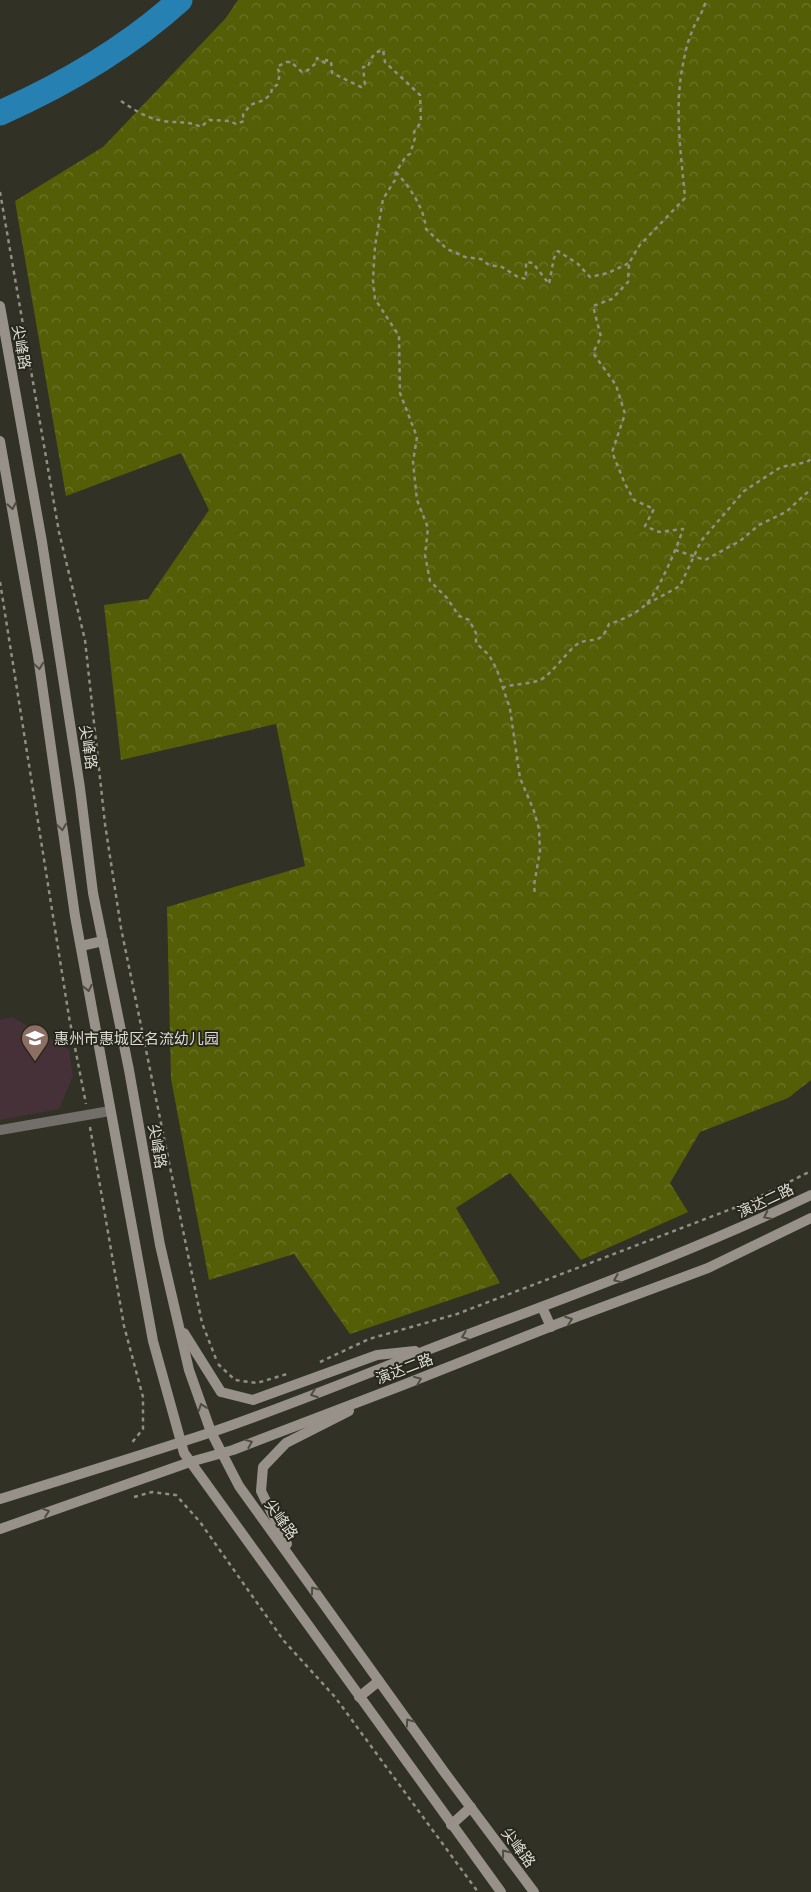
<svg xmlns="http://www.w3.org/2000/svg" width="811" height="1892" font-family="Commissioner,'Noto Sans SC',sans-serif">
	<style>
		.education { fill: #453137 }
		.forest { fill: url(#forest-crowns) }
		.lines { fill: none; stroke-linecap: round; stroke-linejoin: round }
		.river { stroke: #2681b2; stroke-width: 25 }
		.path { stroke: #908f86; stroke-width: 2.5; stroke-dasharray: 4 4; stroke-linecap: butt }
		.street { stroke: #726e69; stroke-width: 10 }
		.secondary { stroke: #979189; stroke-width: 10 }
		.oneway { stroke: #4f4c42 }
		.labels { text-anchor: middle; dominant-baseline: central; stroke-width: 4; stroke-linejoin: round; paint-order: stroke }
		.street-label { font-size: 15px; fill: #dddcd5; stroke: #28271c }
		.poi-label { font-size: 15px; fill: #dddcd5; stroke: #28271c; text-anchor: start }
	</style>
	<defs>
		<pattern id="forest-crowns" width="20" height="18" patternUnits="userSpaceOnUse" patternTransform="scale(1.25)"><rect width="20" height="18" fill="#545e07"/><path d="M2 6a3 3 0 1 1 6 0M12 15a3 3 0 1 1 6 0" fill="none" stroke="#6c742a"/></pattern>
	</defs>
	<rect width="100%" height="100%" fill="#323125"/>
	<path class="education" d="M12,1017L69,1049L73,1076L59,1109L0,1120V1020Z"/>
	<path class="forest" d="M238,0H811V1080L788,1098L700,1132L670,1183L688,1212L581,1260L510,1173L456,1208L500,1283L350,1334L294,1254L209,1280L171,1079L167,907L305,866L276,724L121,760L104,605L148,599L209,510L181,453L66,496L15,201L103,147L225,19Z"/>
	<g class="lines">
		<path class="river" d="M0,113C65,84 127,48 180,0"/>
		<g class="path">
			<path d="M121,101C134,110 147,118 163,121C177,123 189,121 201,127L209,120L230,121L236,124L244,121L243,115L250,105L264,100L271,94L272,88L277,85L280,74L277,67L286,62H291L302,72L308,70L316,63L317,58L327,64L326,60L331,61L332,73L361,87L365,85L363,67H368C370,59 374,52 383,50L385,62L420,95L421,122L414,132L415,138L410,154L406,156L396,172L395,180L383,199L375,246L373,280L375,299L399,336L400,393L417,437L413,462L417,500L428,528L425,555L430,581L447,598L459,616L469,620L476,633V643L489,655L497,670L510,709L520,778L534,811L539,829L540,851L534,885L535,895"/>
			<path d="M396,172C410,188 424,207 426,229L447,249L465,257L481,259L489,265L502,267L518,277L526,279V262L533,263L549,284L554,258L558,251L578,264L590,277L608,273L629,263"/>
			<path d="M0,192L59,532L85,640L105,824L121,928L202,1323L216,1359"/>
			<path d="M675,550L705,560L740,541L759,525L786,512L811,489"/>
			<path d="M0,582L69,1017L86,1104"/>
			<path d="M647,604L680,586L701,541L744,491L781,467L807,462L811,459"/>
			<path d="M502,688C514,683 528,685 540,680C551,675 565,654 576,645C590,635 600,648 609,624C622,620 635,614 644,606C657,596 678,545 683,529L659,532L645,526L654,509L634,500L625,484L612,452L625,414L616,385L593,353L601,337L593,306L612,299L628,282L629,263L639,246L685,198C681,153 674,108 683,64C685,54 687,43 691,34C695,21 703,14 706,0"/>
			<path d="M90,1127L124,1326L143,1397V1429L130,1445"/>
			<path d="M320,1362L369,1339L457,1314L747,1203L811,1171"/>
			<path d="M218,1364L235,1380L257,1383L287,1374"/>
			<path d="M134,1497L152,1492L176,1495L200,1522L284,1641L335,1697L478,1892"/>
		</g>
		<path class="street" d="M0,1130L110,1111"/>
		<g class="secondary">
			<path d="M0,306L42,542L80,788L93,893L129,1070L160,1245L189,1370L211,1432L239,1486L445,1773L534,1892"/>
			<path d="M0,441L38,656L75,916L153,1341L184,1453L501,1892"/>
			<path d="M81,946L103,941"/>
			<path d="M542,1307L551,1327"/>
			<path d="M184,1333L221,1392L253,1400L377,1355L415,1351"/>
			<path d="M0,1499C70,1477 142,1455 212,1432C312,1398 410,1355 509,1319C611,1281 713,1242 811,1195"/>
			<path d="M0,1529L190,1462L233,1450L403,1385L557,1324L708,1268L811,1218"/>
			<path d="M287,1544L261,1491L263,1467L286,1443L349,1411"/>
			<path d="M359,1697L379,1681"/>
			<path d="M451,1825L471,1807"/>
		</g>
	</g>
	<defs><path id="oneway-chevron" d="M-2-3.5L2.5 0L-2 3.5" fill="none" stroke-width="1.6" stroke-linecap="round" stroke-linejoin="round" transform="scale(1.25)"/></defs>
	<g class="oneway">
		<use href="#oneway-chevron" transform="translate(12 506) rotate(80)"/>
		<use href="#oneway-chevron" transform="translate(39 666) rotate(82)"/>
		<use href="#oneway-chevron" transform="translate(62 827) rotate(82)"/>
		<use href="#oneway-chevron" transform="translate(88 988) rotate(79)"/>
		<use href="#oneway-chevron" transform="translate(767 1216) rotate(154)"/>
		<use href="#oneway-chevron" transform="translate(617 1279) rotate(158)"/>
		<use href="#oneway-chevron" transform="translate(569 1320) rotate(-20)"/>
		<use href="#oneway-chevron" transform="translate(465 1336) rotate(159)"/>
		<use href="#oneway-chevron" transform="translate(418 1380) rotate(-22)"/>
		<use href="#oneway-chevron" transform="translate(314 1394) rotate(160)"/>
		<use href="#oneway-chevron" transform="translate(202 1407) rotate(-110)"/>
		<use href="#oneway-chevron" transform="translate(249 1443) rotate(-22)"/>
		<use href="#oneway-chevron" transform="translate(46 1512) rotate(-19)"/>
		<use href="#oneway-chevron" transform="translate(314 1590) rotate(-126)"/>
		<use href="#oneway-chevron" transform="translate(409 1722) rotate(-126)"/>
		<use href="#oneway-chevron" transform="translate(505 1853) rotate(-127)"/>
	</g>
	<defs>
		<g id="school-pin" transform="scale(1.4375)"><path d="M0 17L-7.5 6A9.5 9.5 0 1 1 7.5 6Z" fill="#8d6e63" stroke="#28271c"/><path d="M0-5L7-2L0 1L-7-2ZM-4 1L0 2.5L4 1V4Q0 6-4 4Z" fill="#fff"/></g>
	</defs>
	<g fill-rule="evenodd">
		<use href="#school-pin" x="35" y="1038"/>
	</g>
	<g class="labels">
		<g class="street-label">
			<text transform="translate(22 347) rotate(80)">尖峰路</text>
			<text transform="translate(89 747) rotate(81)">尖峰路</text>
			<text transform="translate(158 1146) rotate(80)">尖峰路</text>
			<text transform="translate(765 1200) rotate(-25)">演达二路</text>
			<text transform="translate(404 1368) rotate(-21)">演达二路</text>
			<text transform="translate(282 1519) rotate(54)">尖峰路</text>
			<text transform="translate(519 1847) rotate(53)">尖峰路</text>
		</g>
		<g class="poi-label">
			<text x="54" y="1038">惠州市惠城区名流幼儿园</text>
		</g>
	</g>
</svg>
